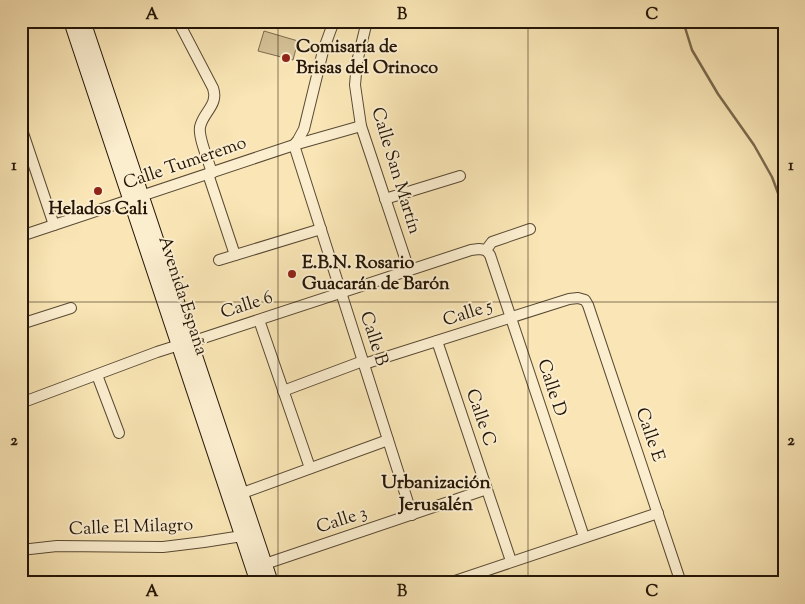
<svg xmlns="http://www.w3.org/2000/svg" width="805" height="604" font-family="'Sorts Mill Goudy',serif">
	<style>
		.pitch { fill: #d5c298; stroke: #7c6c50 }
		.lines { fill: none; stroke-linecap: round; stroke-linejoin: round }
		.stream { stroke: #79684c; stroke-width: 2.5 }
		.minor-casing { stroke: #594a33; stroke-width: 12 }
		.secondary-casing { stroke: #241608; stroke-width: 16 }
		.minor { stroke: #fbeecf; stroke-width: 10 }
		.secondary { stroke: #fbeecf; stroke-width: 14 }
		.grid { fill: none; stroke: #241608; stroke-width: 1; stroke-opacity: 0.55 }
		.poi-dot { fill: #8f2418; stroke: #fbeecf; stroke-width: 2 }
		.labels { text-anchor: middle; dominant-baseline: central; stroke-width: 4; stroke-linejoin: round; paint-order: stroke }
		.poi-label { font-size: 18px; font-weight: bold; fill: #241608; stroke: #fbeecf; text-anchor: start }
		.street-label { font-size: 18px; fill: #241608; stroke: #fbeecf }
		.neighbourhood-label { font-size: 19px; font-weight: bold; fill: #241608; stroke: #fbeecf }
		.neatline { fill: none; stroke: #241608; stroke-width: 2 }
		.grid-label { font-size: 16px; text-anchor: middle; font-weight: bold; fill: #241608 }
	</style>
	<rect width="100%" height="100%" fill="#f9e5b5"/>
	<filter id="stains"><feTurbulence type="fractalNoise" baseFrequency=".004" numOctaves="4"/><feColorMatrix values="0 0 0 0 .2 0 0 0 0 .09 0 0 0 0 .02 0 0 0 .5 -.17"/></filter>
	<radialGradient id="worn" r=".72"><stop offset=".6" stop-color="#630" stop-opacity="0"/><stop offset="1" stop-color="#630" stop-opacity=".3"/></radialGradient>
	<path class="pitch" d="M264,31L298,41L293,60L258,51Z"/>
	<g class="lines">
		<path class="stream" d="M683,21L692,50L718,94L754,145L772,177L784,209"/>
		<g class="minor-casing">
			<g id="minor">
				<path d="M178,21L213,88C219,105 203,112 200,127C198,137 209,162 212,173"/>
				<path d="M367,21L357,62L355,85L361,126L409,270"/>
				<path d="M21,127L54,225"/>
				<path d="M294,145L412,515"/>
				<path d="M294,145L298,140L304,129L323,51L334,21"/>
				<path d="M208,174L235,255"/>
				<path d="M385,199L460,176"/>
				<path d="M21,236L294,145L361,126"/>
				<path d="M486,250L490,255L584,537"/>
				<path d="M486,250L492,242L530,229"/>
				<path d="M219,260L321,229"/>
				<path d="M259,320L310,468"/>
				<path d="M21,324L71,308"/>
				<path d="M437,341L511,561"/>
				<path d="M191,342L471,250L479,249L486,250"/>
				<path d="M364,364L569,299L578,298L585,300L588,305L681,583"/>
				<path d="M97,375L119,433"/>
				<path d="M283,391L363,361"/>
				<path d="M21,403L157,352L179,345"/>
				<path d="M237,495L388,440"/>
				<path d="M21,550L57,546L163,547L204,542L242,536"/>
				<path d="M265,564L487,489"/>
				<path d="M449,583L658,513"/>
			</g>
		</g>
		<g class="secondary-casing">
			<g id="secondary">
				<path d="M71,21L258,583"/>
				<path d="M83,21L271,583"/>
			</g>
		</g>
		<use href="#minor" class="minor"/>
		<use href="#secondary" class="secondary"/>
	</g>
	<path class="grid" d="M278,21V583M528,21V583M21,302H784"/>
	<g class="poi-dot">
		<circle cx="286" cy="58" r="5"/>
		<circle cx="98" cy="191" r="5"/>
		<circle cx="292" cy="274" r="5"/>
	</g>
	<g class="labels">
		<g class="poi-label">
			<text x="296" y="48">Comisaría de<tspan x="296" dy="21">Brisas del Orinoco</tspan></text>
			<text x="98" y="210" text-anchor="middle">Helados Cali</text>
			<text x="302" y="264">E.B.N. Rosario<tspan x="302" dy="21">Guacarán de Barón</tspan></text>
		</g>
		<g class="street-label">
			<text transform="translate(185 164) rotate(-19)">Calle Tumeremo</text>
			<text transform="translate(395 171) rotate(73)">Calle San Martín</text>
			<text transform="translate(182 296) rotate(72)">Avenida España</text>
			<text transform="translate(247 306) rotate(-18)">Calle 6</text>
			<text transform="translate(468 314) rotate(-18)">Calle 5</text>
			<text transform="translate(373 339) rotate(72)">Calle B</text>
			<text transform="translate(551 388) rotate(72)">Calle D</text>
			<text transform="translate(480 418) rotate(71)">Calle C</text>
			<text transform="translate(649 435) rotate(71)">Calle E</text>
			<text transform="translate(342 521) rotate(-18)">Calle 3</text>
			<text transform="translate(131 528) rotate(-2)">Calle El Milagro</text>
		</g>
		<g class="neighbourhood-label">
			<text x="436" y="483">Urbanización<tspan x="436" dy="22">Jerusalén</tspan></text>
		</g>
	</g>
	<rect width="805" height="604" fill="none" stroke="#f9e5b5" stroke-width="55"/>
	<rect x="28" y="28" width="750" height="548" class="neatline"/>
	<g class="grid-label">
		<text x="152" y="19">A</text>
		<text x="402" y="19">B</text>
		<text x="652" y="19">C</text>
		<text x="14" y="170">1</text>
		<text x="791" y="170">1</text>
		<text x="14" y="445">2</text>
		<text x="791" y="445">2</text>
		<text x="152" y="596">A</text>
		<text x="402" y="596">B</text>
		<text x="652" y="596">C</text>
	</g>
	<rect width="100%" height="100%" filter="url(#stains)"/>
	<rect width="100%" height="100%" fill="url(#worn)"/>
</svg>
